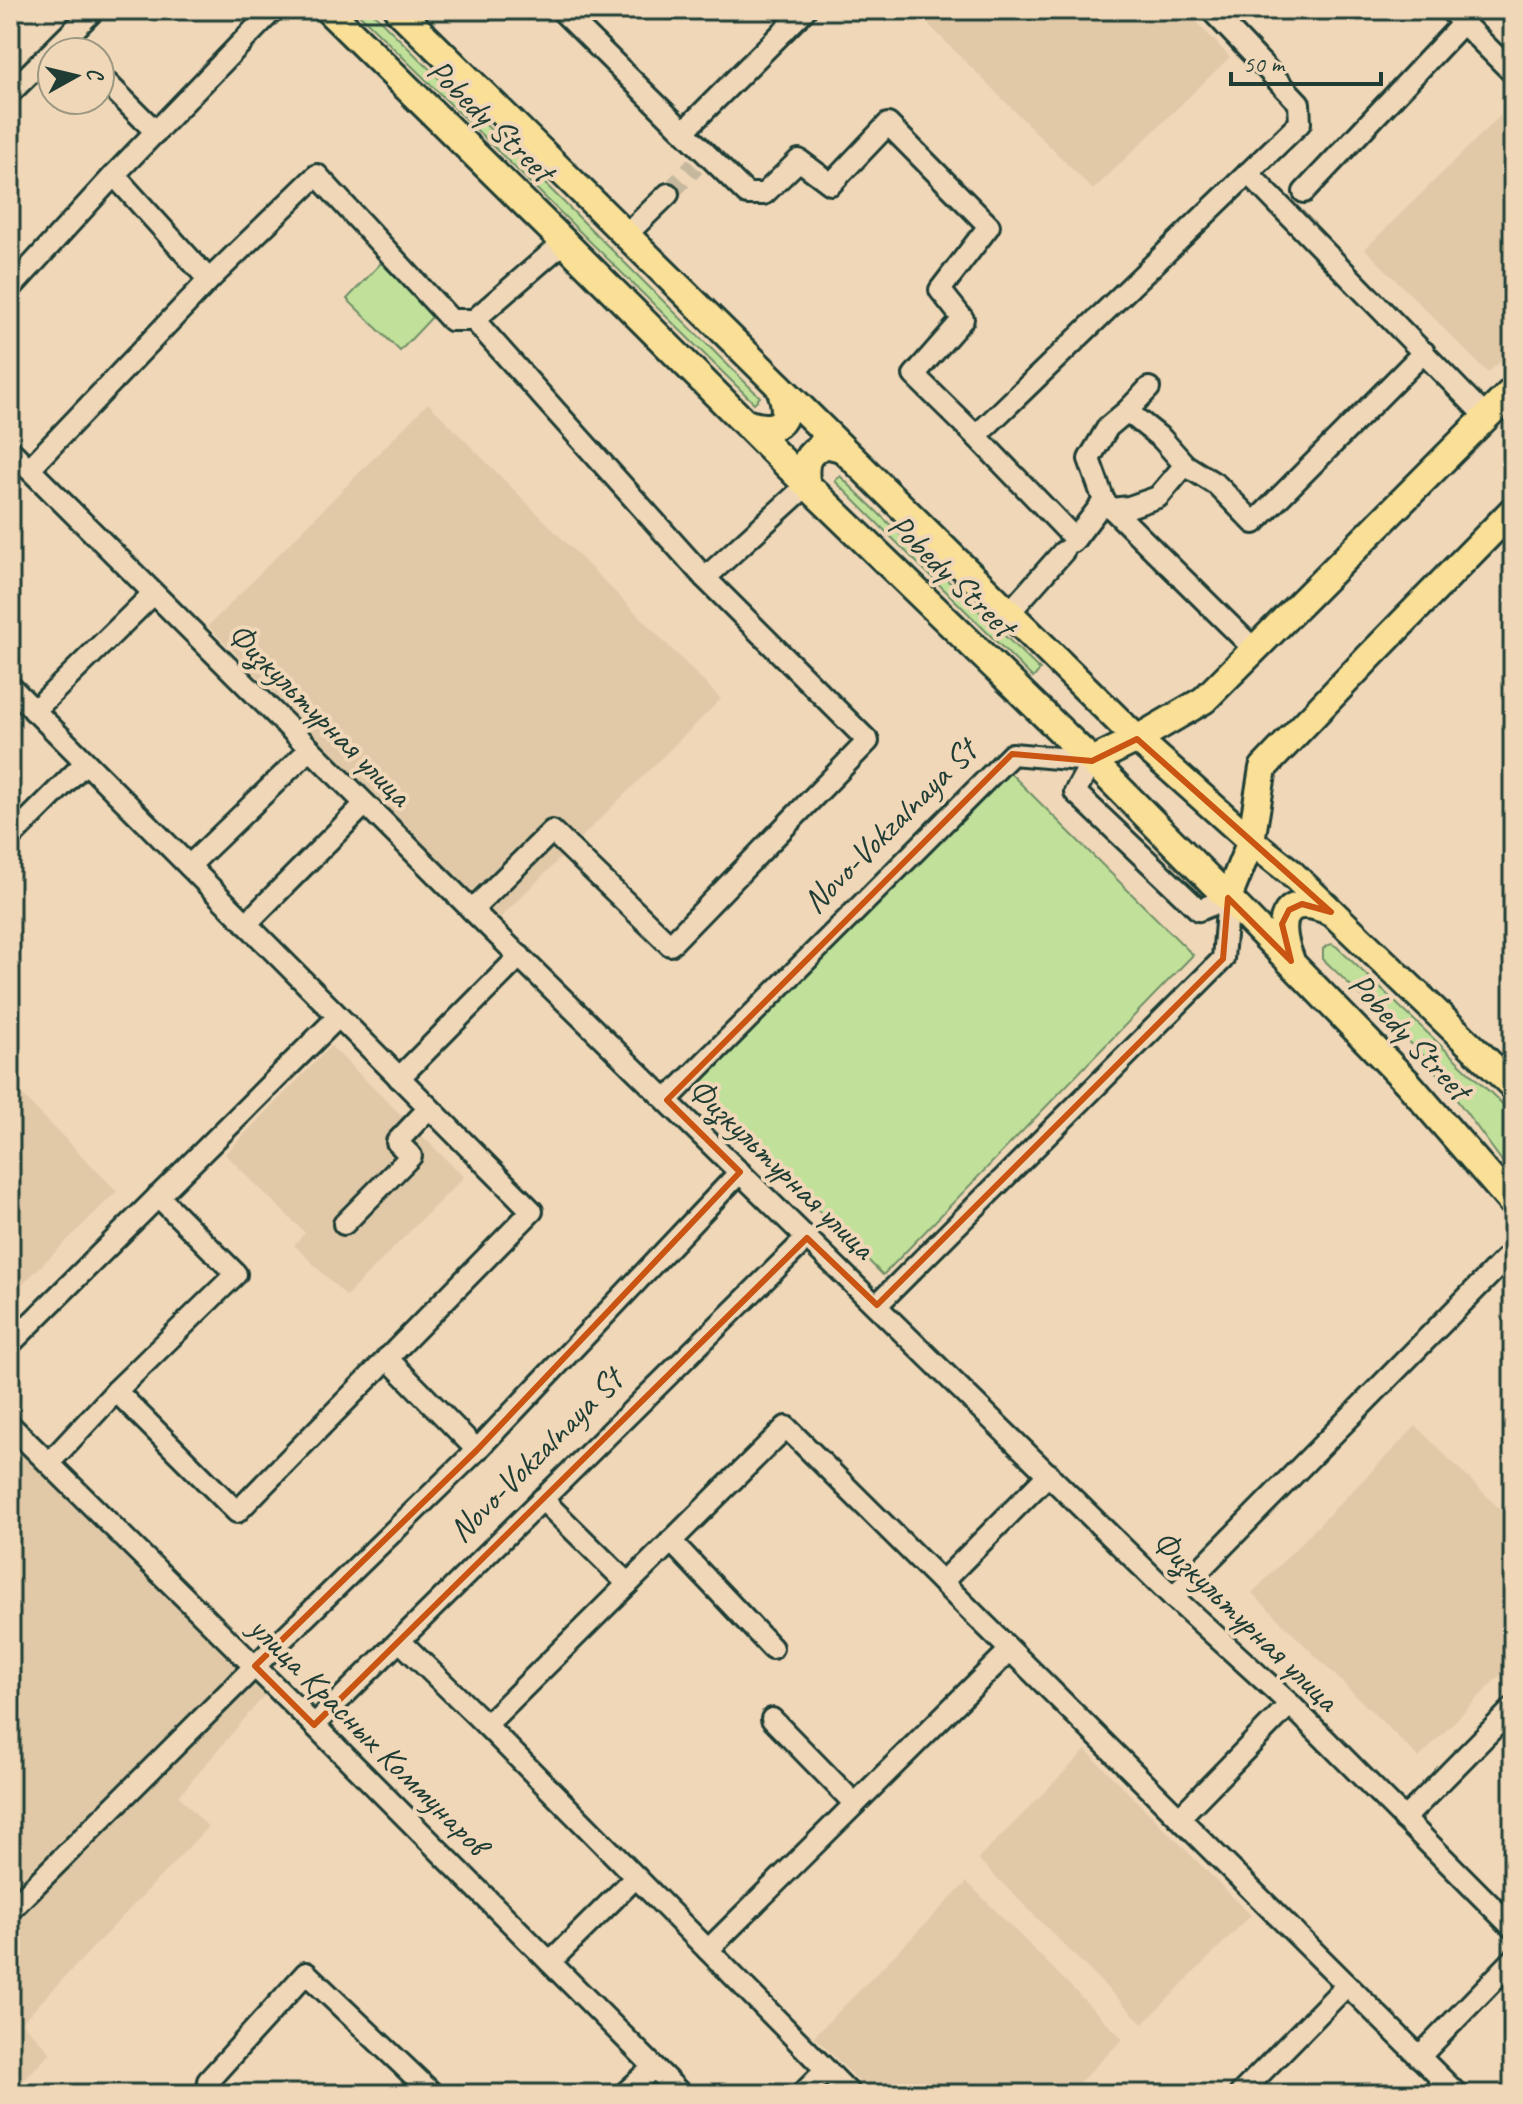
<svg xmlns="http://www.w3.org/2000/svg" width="1523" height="2104" font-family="Caveat,sans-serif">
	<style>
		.built { fill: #e1c9a8 }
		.green { fill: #c1e19a; stroke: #708f67; stroke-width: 2 }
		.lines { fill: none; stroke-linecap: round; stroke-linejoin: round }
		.minor-tunnel { stroke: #c6b89e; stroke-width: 20; stroke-dasharray: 20 10; stroke-linecap: butt }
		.minor-casing { stroke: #1f3d34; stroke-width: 26 }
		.major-casing { stroke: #1f3d34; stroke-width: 32 }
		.minor { stroke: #f0d7b8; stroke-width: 20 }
		.major { stroke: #fadf96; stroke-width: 26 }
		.marked { fill: none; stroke: #ca5512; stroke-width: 6; stroke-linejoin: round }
		.labels { text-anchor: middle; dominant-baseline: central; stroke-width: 8; stroke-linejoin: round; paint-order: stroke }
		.street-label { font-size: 34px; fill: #1f3d34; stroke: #f0d7b8 }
	</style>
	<rect width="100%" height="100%" fill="#f0d7b8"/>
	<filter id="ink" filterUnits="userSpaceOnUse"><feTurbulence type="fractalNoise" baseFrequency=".0125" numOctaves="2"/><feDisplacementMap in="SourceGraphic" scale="16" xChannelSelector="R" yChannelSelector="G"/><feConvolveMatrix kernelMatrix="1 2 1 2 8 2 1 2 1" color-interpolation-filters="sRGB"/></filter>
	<g filter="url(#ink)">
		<g class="built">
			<path d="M931,10H1185L1230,57L1093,190L923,19Z"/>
			<path d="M1507,109L1513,115V349L1488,373L1365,249Z"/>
			<path d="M428,403L721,699L498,920L208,626Z"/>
			<path d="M331,1046L464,1177L346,1296L294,1245L305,1233L225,1154Z"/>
			<path d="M10,1083L117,1191L10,1297Z"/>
			<path d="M1416,1426L1513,1522V1662L1419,1758L1252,1593Z"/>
			<path d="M10,1436L269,1690L179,1796L208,1827L22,2022L51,2053L10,2093Z"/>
			<path d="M1086,1750L1251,1915L1143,2024L978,1859Z"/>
			<path d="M967,1882L1123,2039L1068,2094H871L814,2036Z"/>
		</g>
		<g class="green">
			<path d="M355,10H370L760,397L754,403Z"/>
			<path d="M381,263L434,315L400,351L347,299Z"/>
			<path d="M840,476L1040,670L1033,678L835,481Z"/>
			<path d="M1008,771L1193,955L883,1275L695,1088Z"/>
			<path d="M1332,944L1337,947L1513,1114V1176L1426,1058L1323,959V949L1326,946Z"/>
		</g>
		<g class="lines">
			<path class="minor-tunnel" d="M668,194L695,166"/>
			<g class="minor-casing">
				<g id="minor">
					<path d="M561,10L747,194H764L799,160L831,184L888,124L989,226L940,290L963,319L914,375L976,436L1075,539L1072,542"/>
					<path d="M1450,10L1513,73"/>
					<path d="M100,76L156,132"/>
					<path d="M10,93L94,10"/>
					<path d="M684,131L805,10"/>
					<path d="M1248,173L1486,417"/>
					<path d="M114,175L209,280"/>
					<path d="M1304,192L1463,23"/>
					<path d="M627,234L668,194"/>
					<path d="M10,289L114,175L273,10"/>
					<path d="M474,320L564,242"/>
					<path d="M1127,411L1149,388"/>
					<path d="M976,436L1300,123L1299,103L1211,10"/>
					<path d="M10,450L472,910L1173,1597L1290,1704L1513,1928"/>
					<path d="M1185,465L1217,485L1254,523L1424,352"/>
					<path d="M29,469L209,280L317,175L451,320H474L705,578L868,741L670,945L552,831L472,910"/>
					<path d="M1104,501L1089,459L1108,427L1127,411L1162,439L1185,465L1158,497L1129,507L1112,509"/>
					<path d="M1075,539L1104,501L1254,649"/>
					<path d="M705,578L807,485"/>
					<path d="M1009,613L1063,552"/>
					<path d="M10,686L532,1211L237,1512L116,1391L49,1463"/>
					<path d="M34,711L153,594"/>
					<path d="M10,838L85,763"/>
					<path d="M189,866L310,749"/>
					<path d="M246,924L365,804"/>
					<path d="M399,1078L520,956"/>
					<path d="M667,1100L1012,754L1092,761L1075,792L1199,910L1228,898L1223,959L877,1305"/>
					<path d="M344,1224L411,1156L397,1142L429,1108"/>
					<path d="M10,1344L338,1017"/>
					<path d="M387,1358L477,1450"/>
					<path d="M116,1391L236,1274L158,1196"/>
					<path d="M10,1425L314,1725L681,2094"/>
					<path d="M542,1499L628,1584"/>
					<path d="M671,1541L772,1648"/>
					<path d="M942,1582L1049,1474"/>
					<path d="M1173,1597L1513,1251"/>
					<path d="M400,1641L486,1725"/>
					<path d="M772,1719L855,1804"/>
					<path d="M314,1725L807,1238"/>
					<path d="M1179,1818L1290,1704"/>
					<path d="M1404,1819L1513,1708"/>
					<path d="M10,1910L255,1666L477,1450L740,1172"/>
					<path d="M708,1950L1010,1650"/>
					<path d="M550,1962L636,1877"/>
					<path d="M1419,2057L1513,1960"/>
					<path d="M208,2081L306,1973L433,2094"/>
					<path d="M624,2094L654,2067"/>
					<path d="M802,2094L826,2070"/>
					<path d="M850,2094L486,1725L786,1427L1457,2094"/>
					<path d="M1240,2094L1347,1985"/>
				</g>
			</g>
			<g class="major-casing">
				<g id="major">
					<path d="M328,10L564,242L807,485L1092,761L1228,898L1407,1082L1513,1204"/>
					<path d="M398,10L1137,739L1251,841L1289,871L1513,1086"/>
					<path d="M746,423C782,435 793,419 779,386"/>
					<path d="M806,483C804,461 806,454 825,444L841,448"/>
					<path d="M1092,761L1137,739L1204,700L1513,390"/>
					<path d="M1228,898L1251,841L1263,768L1371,655L1513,510"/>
					<path d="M1290,958C1274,918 1286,892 1331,912"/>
				</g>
			</g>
			<use href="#minor" class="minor"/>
			<use href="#major" class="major"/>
		</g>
	</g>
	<path class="marked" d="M1137,739L1331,912L1302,904L1289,910L1282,924L1291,961L1228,898L1223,959L877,1305L807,1238L314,1725L255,1666L477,1450L740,1172L667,1100L1012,754L1092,761Z"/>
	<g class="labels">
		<g class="street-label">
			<text transform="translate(491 120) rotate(44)">Pobedy Street</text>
			<text transform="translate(952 575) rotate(44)">Pobedy Street</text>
			<text transform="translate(320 714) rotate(45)">Физкультурная улица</text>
			<text transform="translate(889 826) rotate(-45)">Novo-Vokzalnaya St</text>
			<text transform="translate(1410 1036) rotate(47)">Pobedy Street</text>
			<text transform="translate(782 1168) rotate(44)">Физкультурная улица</text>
			<text transform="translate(535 1455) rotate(-45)">Novo-Vokzalnaya St</text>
			<text transform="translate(1246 1620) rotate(44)">Физкультурная улица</text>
			<text transform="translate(369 1735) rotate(45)">улица Красных Коммунаров</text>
		</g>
	</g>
	<rect width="1523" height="2104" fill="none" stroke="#f0d7b8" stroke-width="40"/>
	<rect x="20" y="20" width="1483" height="2064" fill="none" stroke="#1f3d34" stroke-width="3" filter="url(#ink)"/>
	<g transform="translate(76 76) rotate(82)"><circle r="38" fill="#f0d7b8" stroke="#9c9983" stroke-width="2"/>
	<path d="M0-6L14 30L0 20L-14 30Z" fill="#1f3d34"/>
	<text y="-12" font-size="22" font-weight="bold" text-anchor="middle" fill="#1f3d34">С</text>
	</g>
	<path d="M1231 72v12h150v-12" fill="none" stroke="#1f3d34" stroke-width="4"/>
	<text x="1243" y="72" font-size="24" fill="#1f3d34" stroke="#f0d7b8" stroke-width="6" paint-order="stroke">50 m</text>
</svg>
